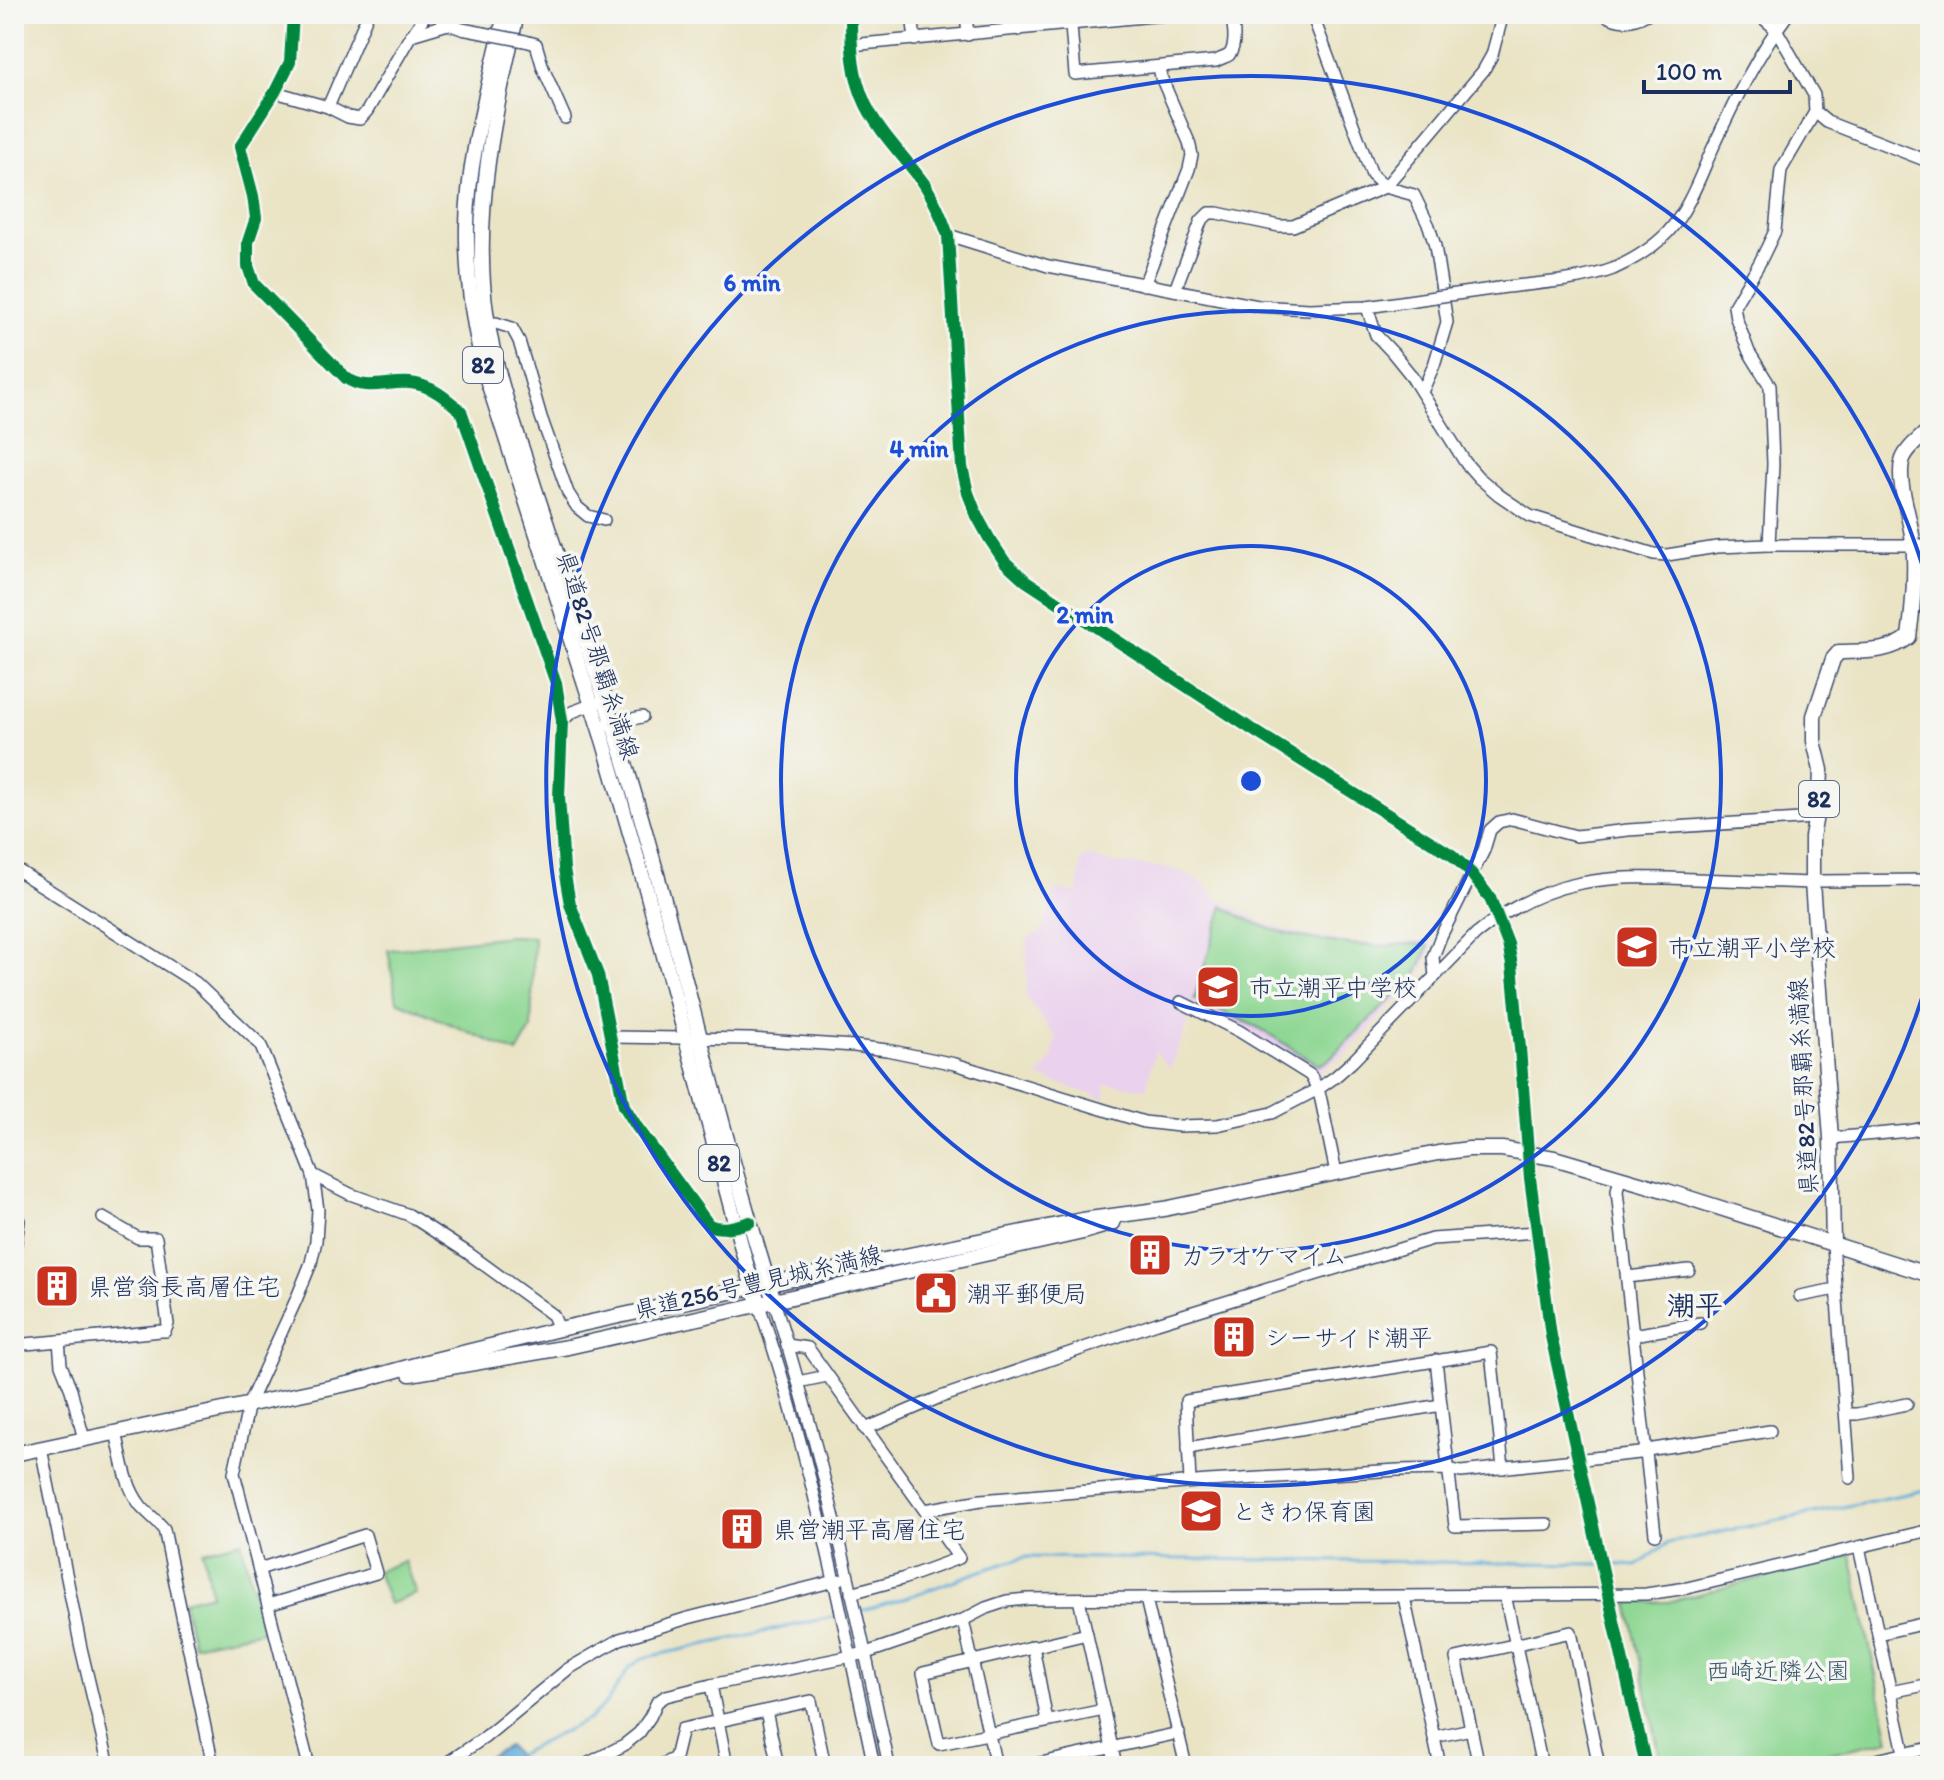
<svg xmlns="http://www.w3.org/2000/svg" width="1944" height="1780" font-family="Itim,'Klee One',sans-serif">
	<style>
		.built { fill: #ead1ed }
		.green { fill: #8ed793; stroke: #548378; stroke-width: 2 }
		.water { fill: #5facd8; stroke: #3d6e9b; stroke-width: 2 }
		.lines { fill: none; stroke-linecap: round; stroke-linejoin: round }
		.stream { stroke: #5facd8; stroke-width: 3 }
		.minor-casing { stroke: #3a4a6d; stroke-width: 14 }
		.major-casing { stroke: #3a4a6d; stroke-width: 17 }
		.minor { stroke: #fff; stroke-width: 11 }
		.major { stroke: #fff; stroke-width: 14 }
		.minor-bridge-casing { stroke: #3a4a6d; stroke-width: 14; stroke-linecap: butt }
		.minor-bridge { stroke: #fff; stroke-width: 11 }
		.cycleway-casing { stroke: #f6f6f2; stroke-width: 17 }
		.cycleway { stroke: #00873e; stroke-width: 12 }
		.ring { fill: none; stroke: #1d4ed8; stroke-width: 4 }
		.labels { text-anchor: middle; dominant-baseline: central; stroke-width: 7; stroke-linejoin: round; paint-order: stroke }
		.shield { fill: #f6f6f2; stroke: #5d6b8a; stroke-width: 2 }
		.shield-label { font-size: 22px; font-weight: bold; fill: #1b2f5e }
		.street-label { font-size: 24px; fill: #1b2f5e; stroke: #f6f6f2 }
		.poi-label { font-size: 24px; fill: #1b2f5e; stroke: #f6f6f2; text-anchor: start }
		.park-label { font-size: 24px; fill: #38596b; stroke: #f6f6f2 }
		.quarter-label { font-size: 28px; font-weight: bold; fill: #1b2f5e; stroke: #f6f6f2 }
		.centre { fill: #1d4ed8; stroke: #f6f6f2; stroke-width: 4 }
		.ring-label { font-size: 24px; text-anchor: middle; font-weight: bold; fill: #1d4ed8; stroke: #f6f6f2; stroke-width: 7; stroke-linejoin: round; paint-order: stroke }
	</style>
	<rect width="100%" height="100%" fill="#f6f6f2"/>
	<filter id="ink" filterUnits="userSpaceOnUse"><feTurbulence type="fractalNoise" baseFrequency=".0125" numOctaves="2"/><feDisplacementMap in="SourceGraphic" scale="16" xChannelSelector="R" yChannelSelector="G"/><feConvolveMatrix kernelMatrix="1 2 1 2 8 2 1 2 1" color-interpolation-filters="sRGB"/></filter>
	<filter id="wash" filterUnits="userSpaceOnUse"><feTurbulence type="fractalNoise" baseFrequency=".006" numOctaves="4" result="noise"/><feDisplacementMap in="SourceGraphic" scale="32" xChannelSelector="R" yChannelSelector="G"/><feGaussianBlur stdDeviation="1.8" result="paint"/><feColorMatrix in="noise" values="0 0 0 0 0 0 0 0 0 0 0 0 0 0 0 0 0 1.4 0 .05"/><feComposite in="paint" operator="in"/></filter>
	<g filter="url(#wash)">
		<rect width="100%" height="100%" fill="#eae4c5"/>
		<path class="built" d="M1088,856L1110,863L1167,868L1183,872L1200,881L1218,899L1268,924L1302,934L1349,942L1397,943L1428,940L1433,945L1426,965L1419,976L1348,1052L1317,1075L1212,1012L1207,1020L1191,1013L1170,1070L1155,1051L1146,1088L1105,1084V1099L1038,1077L1052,1059L1056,1038L1026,997L1027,939L1043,930L1055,890L1078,892L1081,859Z"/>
		<g class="green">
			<path d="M1223,906C1269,936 1326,944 1380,946C1394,946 1418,941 1429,946L1417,974L1327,1061L1319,1065L1259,1028L1194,999Z"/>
			<path d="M509,936L534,937L531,1029L517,1053L397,1001L388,950Z"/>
			<path d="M241,1541L263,1631L193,1645L184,1601L211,1594L203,1551Z"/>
			<path d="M1851,1555L1889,1740L1773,1766H1671L1660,1756L1628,1602H1668Z"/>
			<path d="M404,1561L416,1594L389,1604L377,1571Z"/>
		</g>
		<path class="water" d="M508,1746L517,1755L521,1766H470Z"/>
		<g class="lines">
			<g class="stream">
				<path d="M1607,1564L1637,1566L1668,1543L1930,1489"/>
				<path d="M860,1611C917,1598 970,1571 1027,1557L1599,1564"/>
				<path d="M517,1755L591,1718L607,1702L629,1668L643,1658L837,1616"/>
			</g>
		</g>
	</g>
	<g filter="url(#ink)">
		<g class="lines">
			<g class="minor-casing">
				<g id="minor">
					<path d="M293,14L290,62L275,92L240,147L253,196L256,218L248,242V266L254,284L346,378C366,392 387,381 410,383C431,385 446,398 461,411L556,683L562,721L559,797L564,869L570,904L598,975L624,1106L637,1127L709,1225L716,1228L742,1224"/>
					<path d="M851,14C851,46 852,76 866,105C881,135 906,158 925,185C935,201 942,218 948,235L962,467L968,493L977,516L989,538L1005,562L1026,581L1250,728L1452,855L1471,873L1490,898L1508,944L1512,965L1520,1048L1530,1178L1551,1336L1646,1766"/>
					<path d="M912,14L915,40"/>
					<path d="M966,14L968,35"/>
					<path d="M1017,14L1019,30"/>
					<path d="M1070,14L1075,74L1216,61C1217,60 1228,56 1229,55C1237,46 1234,24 1230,14"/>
					<path d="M1312,14L1372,175L1385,187L1414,195L1429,226L1435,246L1447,322L1434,365L1422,392"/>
					<path d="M1603,14C1619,23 1631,23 1647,14"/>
					<path d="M1758,14L1776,29L1814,95L1815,112L1781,170L1775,231L1760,262L1734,306L1736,318L1749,352L1770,386L1773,464L1769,545"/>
					<path d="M448,24L462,29L483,33"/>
					<path d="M412,35L426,14"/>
					<path d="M525,41L536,44L543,68L565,118"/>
					<path d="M851,45L1175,14"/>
					<path d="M275,92L328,107L348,117L360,119L367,111L411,35L448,24L459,14"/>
					<path d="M328,107L368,14"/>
					<path d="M1815,112L1827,122L1930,162"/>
					<path d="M948,235L1048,266L1258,306L1309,309L1367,307L1435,297"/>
					<path d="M1144,285L1189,169L1192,155L1189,142L1161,77L1159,67"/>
					<path d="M1499,288C1534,283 1579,282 1613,269C1633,260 1653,248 1668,232C1688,210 1699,179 1711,152C1733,104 1756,56 1788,14"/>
					<path d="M1175,290L1201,221L1209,213H1217L1279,226H1293L1385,187L1483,71L1492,55L1503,14"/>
					<path d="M1367,307L1376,335L1393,353L1410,374L1465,462L1478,477L1499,495L1530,516L1654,554L1667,555L1717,547L1769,545H1930"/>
					<path d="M483,326L496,323L512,328L519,341L541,417L568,493L577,507L588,516L604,520"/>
					<path d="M562,721L572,712L596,703"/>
					<path d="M608,724L642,717"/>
					<path d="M14,868L196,983L260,1044L313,1175L318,1210L316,1241L311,1263L296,1300L249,1403L234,1473L309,1766"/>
					<path d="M1435,976L1433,957L1441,936L1484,850L1490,830L1499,822L1512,819L1576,836L1628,830L1814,818"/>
					<path d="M1181,1002L1239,1031L1310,1075L1318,1089L1321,1100L1336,1173"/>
					<path d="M611,1037L750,1039L854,1046L887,1050L955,1064L1144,1122L1179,1126L1217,1125L1272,1113L1318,1089L1335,1077L1353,1061L1476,934C1548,876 1607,875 1695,879C1734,880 1773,882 1812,883L1820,881L1930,880"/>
					<path d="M1831,1138L1909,1131L1930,1127"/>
					<path d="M313,1175L350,1194L409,1215L468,1253L553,1315L559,1329"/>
					<path d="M1620,1177L1617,1191L1655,1534"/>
					<path d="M14,1215H16L19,1221L14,1254"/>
					<path d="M1833,1245L1850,1478"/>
					<path d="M1627,1277L1689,1270"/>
					<path d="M1800,1296L1836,1289"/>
					<path d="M774,1301C822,1454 857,1610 889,1766"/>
					<path d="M759,1305C810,1454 841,1612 874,1766"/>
					<path d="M1634,1335L1700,1323"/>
					<path d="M59,1341L161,1331H165L168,1324L156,1238H138L103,1218"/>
					<path d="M14,1345L59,1341L61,1365L71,1390L84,1439"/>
					<path d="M787,1345L808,1348L959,1558L902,1579L851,1593"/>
					<path d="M1436,1360L1441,1405"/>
					<path d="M798,1382L827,1376"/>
					<path d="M1846,1414H1857L1907,1404"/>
					<path d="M865,1429L938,1398L1157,1323L1432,1239L1537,1232"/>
					<path d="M116,1432C122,1457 125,1486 141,1506C148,1514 157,1520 164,1529L213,1766"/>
					<path d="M41,1448L81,1648L109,1766"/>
					<path d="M1188,1448L1441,1405L1455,1526L1547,1524"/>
					<path d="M1190,1482L1186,1401L1491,1352L1503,1468"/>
					<path d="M925,1510L981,1500L1208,1481L1398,1470L1449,1469L1461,1472L1640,1453L1647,1450L1770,1431"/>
					<path d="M1859,1547L1907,1766"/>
					<path d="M259,1569L365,1535L376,1573L268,1605"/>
					<path d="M1505,1595L1542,1766"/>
					<path d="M1404,1597L1440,1766"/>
					<path d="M1079,1599L1116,1766"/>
					<path d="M1146,1599L1186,1766"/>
					<path d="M963,1620L996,1766"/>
					<path d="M1087,1634L923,1673L939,1744L1104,1710"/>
					<path d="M1878,1634L1930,1622"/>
					<path d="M1033,1646L1047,1721"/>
					<path d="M711,1685L727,1766"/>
					<path d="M1890,1692L1930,1684"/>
					<path d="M766,1711L778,1766"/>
					<path d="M1434,1737L1471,1729"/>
					<path d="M442,1766L484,1738L568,1669L620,1639L688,1618L839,1580"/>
					<path d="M583,1766L624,1745L639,1733L650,1717L657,1702L666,1696L711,1685L866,1653L963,1620L986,1608L1007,1601L1027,1599L1646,1594L1687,1588L1930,1530"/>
					<path d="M659,1766L675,1758L682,1729L811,1701L825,1766"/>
					<path d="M1027,1766L1179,1733"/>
					<path d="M1479,1766L1456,1658L1571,1632L1599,1766"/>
					<path d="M1849,1766L1930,1748"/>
				</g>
			</g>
			<g class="major-casing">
				<g id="major">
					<path d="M505,14C490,83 468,154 467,225C466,276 473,327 486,376L604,743L647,892L748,1271L759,1305"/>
					<path d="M517,14C495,111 472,212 486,312C494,372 516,429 534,486C562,571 591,655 618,740C676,926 715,1116 774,1301"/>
					<path d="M1833,1245L1831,1138L1812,883V837L1820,794L1821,770L1814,741V716L1833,659L1839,652C1863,651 1890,653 1909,637C1913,610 1916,569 1913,543C1911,518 1897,485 1902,462C1905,449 1921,438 1930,429"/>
					<path d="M410,1374L568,1347L1083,1232L1113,1223"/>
					<path d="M358,1381L426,1362L559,1329L753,1287L1082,1220L1164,1209L1336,1173L1438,1153L1469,1149H1502L1554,1158L1667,1191L1930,1275"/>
					<path d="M14,1454L366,1380"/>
				</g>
			</g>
			<use href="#minor" class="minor"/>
			<use href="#major" class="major"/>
			<g class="minor-bridge-casing">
				<g id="minor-bridge">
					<path d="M483,33L525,41"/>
					<path d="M1435,297L1499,288"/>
				</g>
			</g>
			<use href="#minor-bridge" class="minor-bridge"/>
			<g class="cycleway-casing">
				<g id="cycleway">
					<path d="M293,14L290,62L275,92L240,147L253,196L256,218L248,242V266L254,284L346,378C366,392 387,381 410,383C431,385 446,398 461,411L556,683L562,721L559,797L564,869L570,904L598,975L624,1106L637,1127L709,1225C722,1231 737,1226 750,1222"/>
					<path d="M851,14C851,46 852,76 866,105C881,135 906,158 925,185C935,201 942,218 948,235L962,467L968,493L977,516L989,538L1005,562L1026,581L1250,728L1452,855L1471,873L1490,898L1508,944L1512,965L1520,1048L1530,1178L1551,1336L1646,1766"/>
				</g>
			</g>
			<use href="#cycleway" class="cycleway"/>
		</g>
	</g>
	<g class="ring">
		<circle cx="1251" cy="781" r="235"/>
		<circle cx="1251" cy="781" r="470"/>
		<path d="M1929 975A705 705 0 1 1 1929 587"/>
	</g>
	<defs>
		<g id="school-square" transform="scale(2.3)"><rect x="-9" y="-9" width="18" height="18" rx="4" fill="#c8321e" stroke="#f6f6f2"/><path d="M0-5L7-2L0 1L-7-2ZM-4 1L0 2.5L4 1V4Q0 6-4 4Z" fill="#fff"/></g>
		<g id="building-square" transform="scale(2.3)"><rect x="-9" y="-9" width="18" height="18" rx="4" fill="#c8321e" stroke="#f6f6f2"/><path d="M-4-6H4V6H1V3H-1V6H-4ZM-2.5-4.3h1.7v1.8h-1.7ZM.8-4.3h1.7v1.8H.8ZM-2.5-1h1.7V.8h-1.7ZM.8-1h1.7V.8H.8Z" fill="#fff"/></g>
		<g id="civic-square" transform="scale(2.3)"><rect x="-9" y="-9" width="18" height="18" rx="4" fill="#c8321e" stroke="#f6f6f2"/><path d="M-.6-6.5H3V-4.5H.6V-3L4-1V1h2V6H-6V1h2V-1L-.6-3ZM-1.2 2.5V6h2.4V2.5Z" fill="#fff"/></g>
	</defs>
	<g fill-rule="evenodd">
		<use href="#school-square" x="1637" y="947"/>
		<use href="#school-square" x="1218" y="987"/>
		<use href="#building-square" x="1150" y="1255"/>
		<use href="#building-square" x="57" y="1286"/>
		<use href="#civic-square" x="936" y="1293"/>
		<use href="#building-square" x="1234" y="1337"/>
		<use href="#school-square" x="1201" y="1511"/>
		<use href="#building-square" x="742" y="1529"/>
	</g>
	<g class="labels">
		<g class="shield">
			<rect x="463" y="347" width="40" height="36" rx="6"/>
			<rect x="1799" y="781" width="40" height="36" rx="6"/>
			<rect x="699" y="1145" width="40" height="36" rx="6"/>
		</g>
		<g class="shield-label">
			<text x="483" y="365">82</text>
			<text x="1819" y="799">82</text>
			<text x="719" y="1163">82</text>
		</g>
		<g class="street-label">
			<text transform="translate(598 655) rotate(72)">県道82号那覇糸満線</text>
			<text transform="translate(1803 1087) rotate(-93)">県道82号那覇糸満線</text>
			<text transform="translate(758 1282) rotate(-13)">県道256号豊見城糸満線</text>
		</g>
		<g class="poi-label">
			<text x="1668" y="947">市立潮平小学校</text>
			<text x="1249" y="987">市立潮平中学校</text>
			<text x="1181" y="1255">カラオケマイム</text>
			<text x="88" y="1286">県営翁長高層住宅</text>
			<text x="967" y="1293">潮平郵便局</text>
			<text x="1265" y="1337">シーサイド潮平</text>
			<text x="1232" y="1511">ときわ保育園</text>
			<text x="773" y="1529">県営潮平高層住宅</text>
		</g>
		<g class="park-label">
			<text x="1778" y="1670">西崎近隣公園</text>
		</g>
		<g class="quarter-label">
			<text x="1695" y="1305">潮平</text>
		</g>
	</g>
	<circle cx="1251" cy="781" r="12" class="centre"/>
	<g class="ring-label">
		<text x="752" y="291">6 min</text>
		<text x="919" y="457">4 min</text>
		<text x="1085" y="623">2 min</text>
	</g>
	<rect width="1944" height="1780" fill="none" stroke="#f6f6f2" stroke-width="48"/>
	<path d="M1644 80v12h146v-12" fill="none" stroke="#1b2f5e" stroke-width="4"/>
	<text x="1656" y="80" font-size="24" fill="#1b2f5e" stroke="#f6f6f2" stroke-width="6" paint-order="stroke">100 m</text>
</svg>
